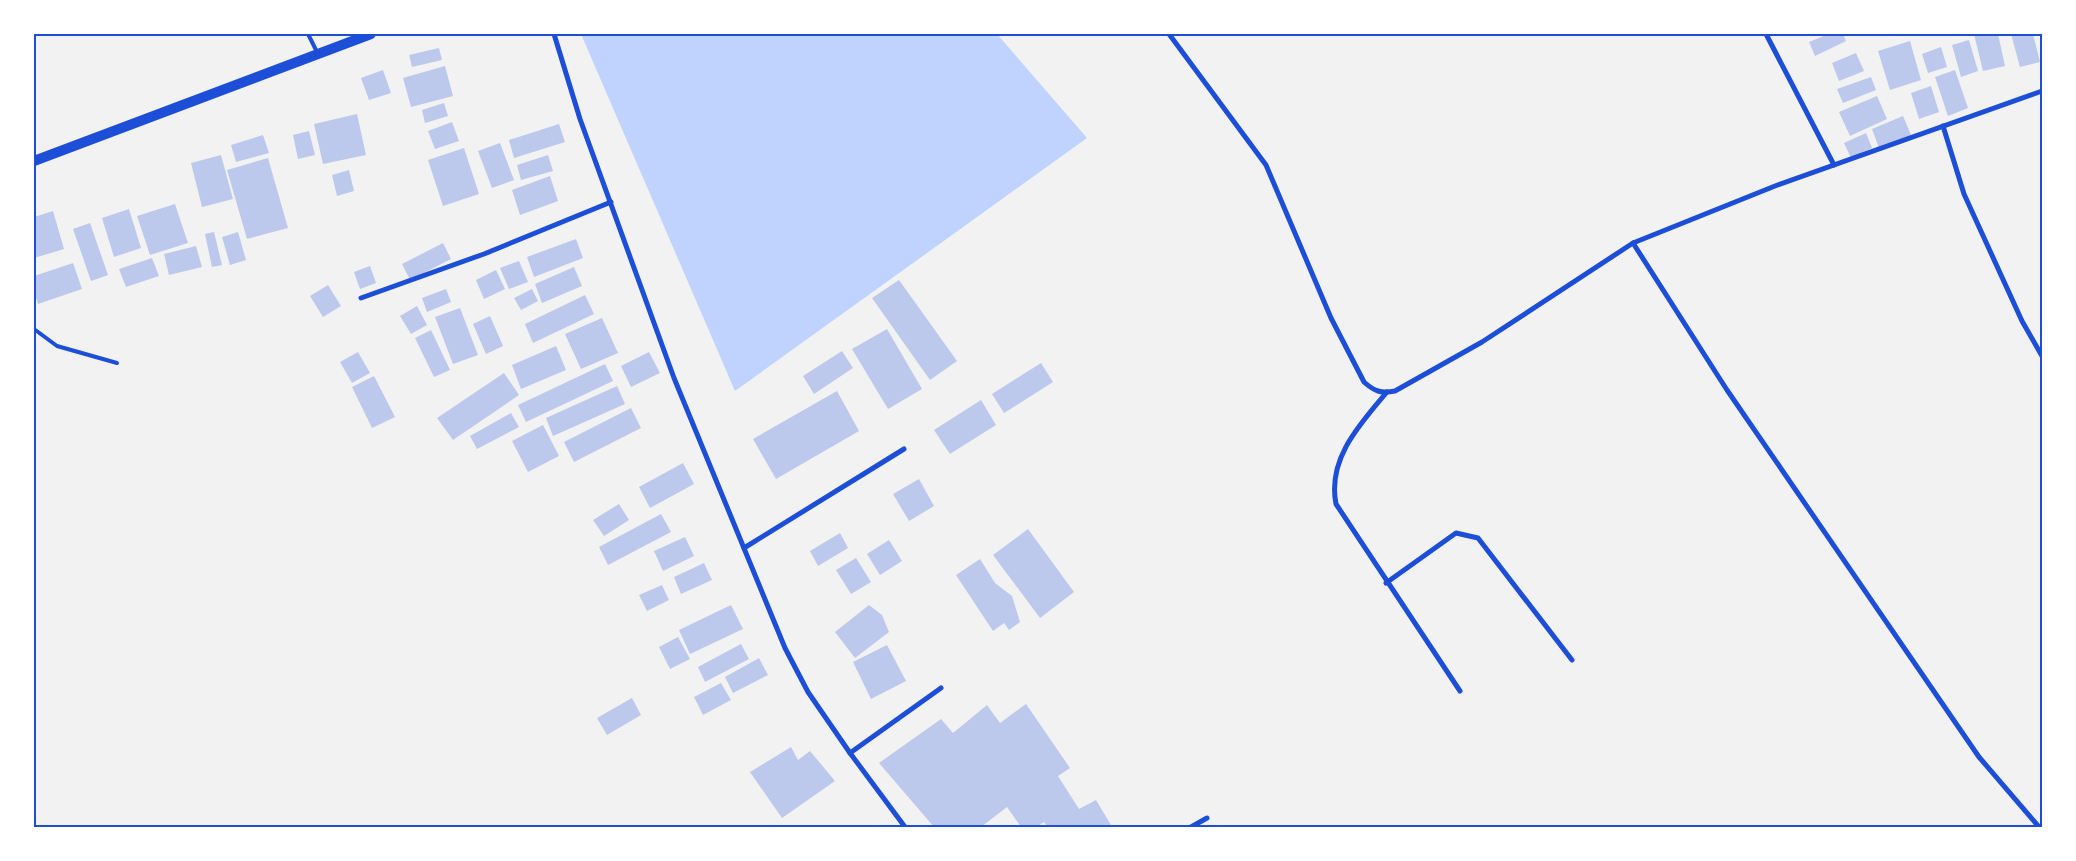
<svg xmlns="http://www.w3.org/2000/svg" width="2076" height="861" font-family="'Archivo Narrow',sans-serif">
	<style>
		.water { fill: #bfd3fe }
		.building { fill: #bdc9ec }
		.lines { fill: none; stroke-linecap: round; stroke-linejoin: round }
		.service { stroke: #1d4ed8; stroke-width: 4 }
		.minor { stroke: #1d4ed8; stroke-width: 5 }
		.secondary { stroke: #1d4ed8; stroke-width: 10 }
		.neatline { fill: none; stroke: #1d4ed8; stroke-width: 2 }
	</style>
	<rect width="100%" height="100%" fill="#f2f2f2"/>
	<path class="water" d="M581,34H997L1087,138L735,391Z"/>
	<g class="building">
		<path d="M1829,34H1843L1846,41L1815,56L1809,42Z"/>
		<path d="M1974,34H1998L2005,66L1983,71Z"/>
		<path d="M2011,34H2033L2040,62L2020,67Z"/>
		<path d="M1969,40L1978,71L1961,77L1952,45Z"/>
		<path d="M1910,41L1921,80L1890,90L1878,51Z"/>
		<path d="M1941,47L1947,67L1928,73L1922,54Z"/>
		<path d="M439,48L442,60L412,67L409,55Z"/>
		<path d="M1856,53L1864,71L1839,81L1832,63Z"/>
		<path d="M445,66L453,96L411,107L403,78Z"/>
		<path d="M383,70L391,93L369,100L361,78Z"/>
		<path d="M1955,70L1968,108L1948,116L1935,77Z"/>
		<path d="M1871,77L1876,90L1843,103L1837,89Z"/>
		<path d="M1931,86L1939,112L1919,119L1911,93Z"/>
		<path d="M1877,96L1887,119L1850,136L1839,112Z"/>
		<path d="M444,103L448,116L425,123L422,110Z"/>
		<path d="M357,114L366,155L323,164L314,124Z"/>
		<path d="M1903,116L1911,135L1879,148L1872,129Z"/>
		<path d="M452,122L459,141L435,149L428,131Z"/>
		<path d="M559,124L565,142L514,158L509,140Z"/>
		<path d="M309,131L315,155L298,159L293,135Z"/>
		<path d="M1866,133L1872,148L1851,158L1844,143Z"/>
		<path d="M263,135L269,153L236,162L231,145Z"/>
		<path d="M500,143L514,180L492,188L478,151Z"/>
		<path d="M464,148L479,194L443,206L428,160Z"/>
		<path d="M221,155L233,199L202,207L191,163Z"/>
		<path d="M548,155L553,171L521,180L517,165Z"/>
		<path d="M268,158L288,228L247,239L227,170Z"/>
		<path d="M349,170L354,191L337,196L332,175Z"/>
		<path d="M550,176L558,201L520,215L512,190Z"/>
		<path d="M175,204L188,243L150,255L137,216Z"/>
		<path d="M129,209L141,248L114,257L102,218Z"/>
		<path d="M53,211L64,249L34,258V217Z"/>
		<path d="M90,223L108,275L91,281L73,229Z"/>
		<path d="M214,232L222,265L212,267L205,234Z"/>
		<path d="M238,232L246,260L230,265L222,237Z"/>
		<path d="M576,239L583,258L534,277L527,257Z"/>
		<path d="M443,243L451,259L410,280L402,264Z"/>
		<path d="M196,246L202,267L169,275L164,254Z"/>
		<path d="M152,258L159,276L126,287L119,269Z"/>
		<path d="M519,261L528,282L509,289L500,268Z"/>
		<path d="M73,263L82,289L38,304L34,291V276Z"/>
		<path d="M370,266L376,283L360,289L354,272Z"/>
		<path d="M574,267L582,286L542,303L535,284Z"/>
		<path d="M496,270L505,289L484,299L476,280Z"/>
		<path d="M899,280L957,361L930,380L872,298Z"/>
		<path d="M328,285L341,306L323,317L310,296Z"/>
		<path d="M446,289L451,302L427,312L422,298Z"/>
		<path d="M532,289L538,301L521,310L514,298Z"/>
		<path d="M585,295L594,314L533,343L525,324Z"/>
		<path d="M417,306L427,325L411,334L400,316Z"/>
		<path d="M460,308L478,355L453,364L435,317Z"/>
		<path d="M490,316L503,346L486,354L473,324Z"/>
		<path d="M602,318L618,353L581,369L565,334Z"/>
		<path d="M887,329L922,389L888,409L852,349Z"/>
		<path d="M431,330L450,370L434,377L415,338Z"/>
		<path d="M556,346L566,370L521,389L512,365Z"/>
		<path d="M842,351L853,368L814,394L803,376Z"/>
		<path d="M358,352L370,373L352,383L340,362Z"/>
		<path d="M649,352L660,373L631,387L621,366Z"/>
		<path d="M1041,363L1053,382L1004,413L992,394Z"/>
		<path d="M605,364L613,381L526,422L518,405Z"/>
		<path d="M504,373L519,395L453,440L437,418Z"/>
		<path d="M374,376L395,417L372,428L352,387Z"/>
		<path d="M617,386L625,404L553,436L546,418Z"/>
		<path d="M837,391L859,431L776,479L753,439Z"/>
		<path d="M981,400L996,425L950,454L934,430Z"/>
		<path d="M631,408L641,428L574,462L564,442Z"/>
		<path d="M511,413L519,427L477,449L470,436Z"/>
		<path d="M543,425L559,456L528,472L512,441Z"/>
		<path d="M683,463L694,484L650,508L639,487Z"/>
		<path d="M919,479L934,506L909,521L893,494Z"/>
		<path d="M619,504L629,520L604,536L593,520Z"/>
		<path d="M661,514L671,532L608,565L599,547Z"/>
		<path d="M1028,529L1074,592L1040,618L993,555Z"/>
		<path d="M840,533L848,548L818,566L810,551Z"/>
		<path d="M685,537L694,556L663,571L654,551Z"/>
		<path d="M889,540L902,561L880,575L867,554Z"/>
		<path d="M856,558L871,582L851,594L836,570Z"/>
		<path d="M980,559L995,583L1012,596L1020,622L1009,630L1004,623L993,631L956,575Z"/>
		<path d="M704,563L712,580L681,594L674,577Z"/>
		<path d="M662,585L669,600L647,611L639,595Z"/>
		<path d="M731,605L743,629L690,654L679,630Z"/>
		<path d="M869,605L882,615L889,632L855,658L835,632Z"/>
		<path d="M678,637L690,659L670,669L659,647Z"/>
		<path d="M741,644L749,659L705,682L698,667Z"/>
		<path d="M887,645L906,681L871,699L853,662Z"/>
		<path d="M759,658L768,675L733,693L725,677Z"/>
		<path d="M721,683L731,700L703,715L694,697Z"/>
		<path d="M632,698L641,715L607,735L597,718Z"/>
		<path d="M1026,704L1070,768L1058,776L1079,809L1096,800L1111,825L1107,827H1048L1044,822L1036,827H1021L1007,807L981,827H934L879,763L941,719L953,733L987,705L1000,723Z"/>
		<path d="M791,747L798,760L810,751L835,781L782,818L750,772Z"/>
	</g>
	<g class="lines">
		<g class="service">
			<path d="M308,34L318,54"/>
			<path d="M34,329L57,346L117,363"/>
		</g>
		<g class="minor">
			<path d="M554,34L580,119L674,378L785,648L808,692L850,753L905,827"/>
			<path d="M1169,34L1266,165L1331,318L1364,382C1374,391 1381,394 1395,391L1482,342L1633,243L1775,186L2042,91"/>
			<path d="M1766,34L1834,165"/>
			<path d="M1943,126L1964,194L2022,321L2042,356"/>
			<path d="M1633,243L1727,390L1979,757L2039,827"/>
			<path d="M361,298L484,254L611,202"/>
			<path d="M1387,392C1360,424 1327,459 1336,504L1460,691"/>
			<path d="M744,548L904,449"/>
			<path d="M1386,583L1456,533L1478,538L1572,660"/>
			<path d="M850,753L941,688"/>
			<path d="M1191,827L1207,818"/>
		</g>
		<path class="secondary" d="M34,161L371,34"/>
	</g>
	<rect width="2076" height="861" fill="none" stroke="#ffffff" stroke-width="70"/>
	<rect x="35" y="35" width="2006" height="791" class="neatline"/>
</svg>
